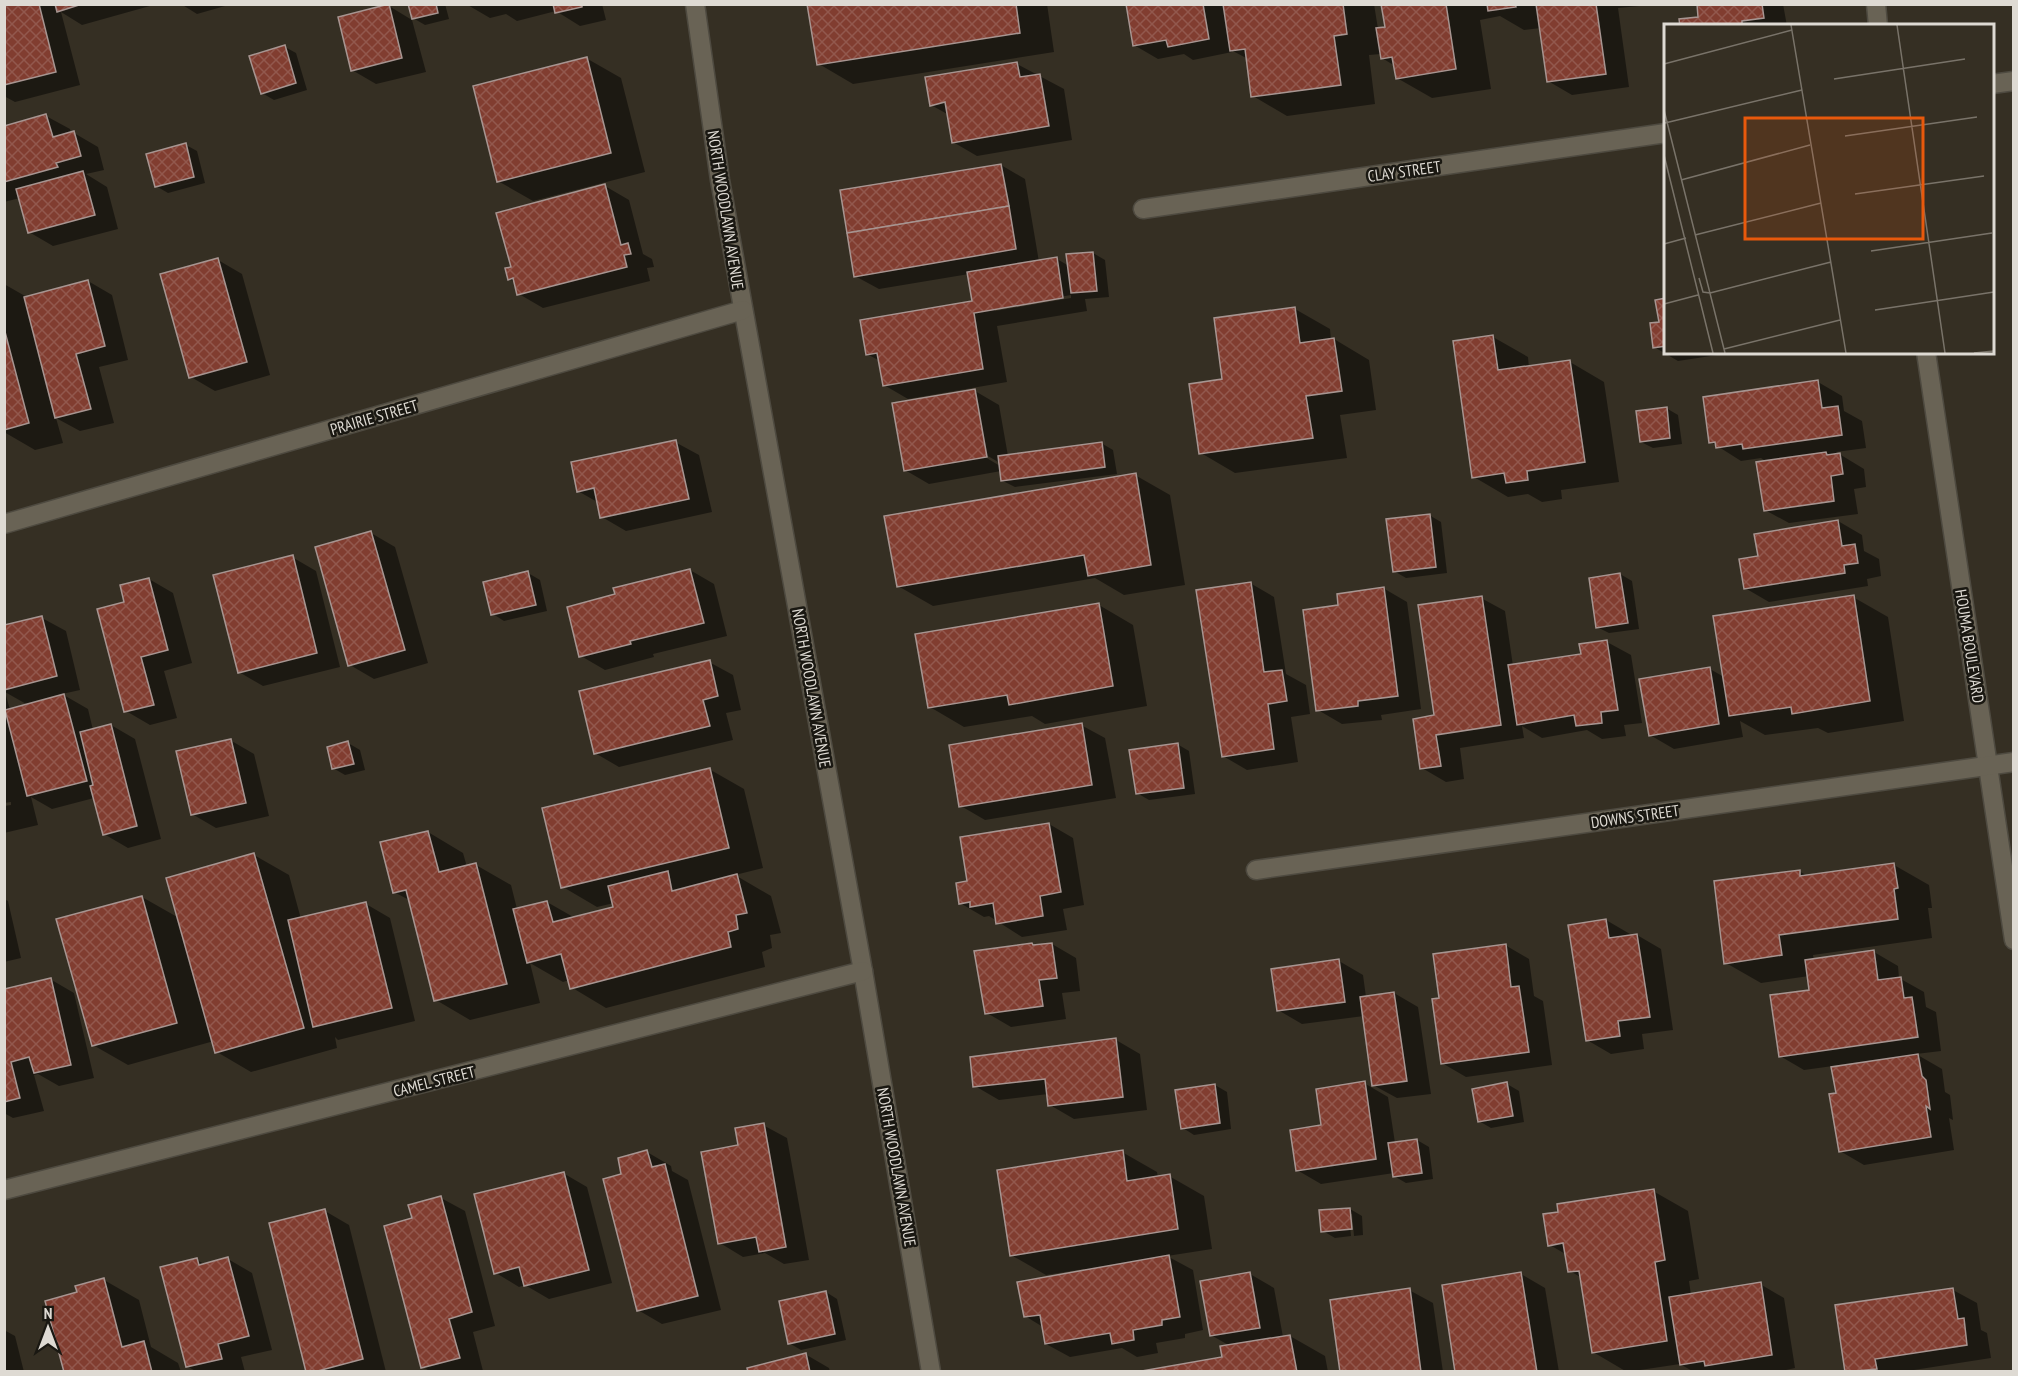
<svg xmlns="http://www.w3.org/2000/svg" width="2018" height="1376" font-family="'PT Sans Narrow',sans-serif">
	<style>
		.shadow { fill: #0007; fill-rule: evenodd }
		.building { fill: url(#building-cross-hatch); stroke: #a79591; stroke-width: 1.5 }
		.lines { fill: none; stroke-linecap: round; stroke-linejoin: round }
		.minor-casing { stroke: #4e4a40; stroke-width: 21 }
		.minor { stroke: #696355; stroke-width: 18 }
		.labels { text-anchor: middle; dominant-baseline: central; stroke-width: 5; stroke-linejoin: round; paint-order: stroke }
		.street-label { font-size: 16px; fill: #dedad3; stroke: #1a1812 }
		.inset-road { fill: none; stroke: #797369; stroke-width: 1.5 }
		.view { fill: #e8590c; fill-opacity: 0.15; stroke: #e8590c; stroke-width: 3 }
		.inset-edge { fill: none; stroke: #dedad3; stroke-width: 3 }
	</style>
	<defs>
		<pattern id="building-cross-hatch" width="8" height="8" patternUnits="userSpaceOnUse" patternTransform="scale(1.5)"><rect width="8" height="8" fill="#813d30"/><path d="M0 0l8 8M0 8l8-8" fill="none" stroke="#92584d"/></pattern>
	</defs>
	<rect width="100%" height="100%" fill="#352f23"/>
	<g class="shadow">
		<path d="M4,4H157L82,25L61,12L80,85L15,102L4,96Z"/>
		<path d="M181,4H232L197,14Z"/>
		<path d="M410,4H445L449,19L425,25L413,18Z"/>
		<path d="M466,4H602L606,20L580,26L556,11L517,21L506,14L490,18Z"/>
		<path d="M809,4H1047L1054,52L853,84L819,64Z"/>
		<path d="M1127,4H1374L1378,29L1387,28L1383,4L1639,6L1618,8L1629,87L1572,95L1548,81L1541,28L1524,30L1500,16L1480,20L1491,89L1432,98L1397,78L1395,66L1382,58L1381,54L1369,55L1375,104L1287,116L1253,96L1248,59L1231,50L1232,52L1193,60L1184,54L1158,59L1134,45Z"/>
		<path d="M1698,4H1783L1787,26H1681L1700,18Z"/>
		<path d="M389,6L412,20L426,72L376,84L352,70Z"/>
		<path d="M285,47L296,53L307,90L274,100L262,93Z"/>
		<path d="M586,58L621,78L645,172L533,201L498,181Z"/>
		<path d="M1017,64L1064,89L1072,140L977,156L953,142L949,115L931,105Z"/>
		<path d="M46,116L70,129L71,134L74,133L98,147L104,170L86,174L107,187L118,229L53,246L29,232L20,198L4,202V123L6,127Z"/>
		<path d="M186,145L197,151L205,183L168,193L156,186Z"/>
		<path d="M1001,165L1025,179L1039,262L1057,259L1069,266L1093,253L1105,260L1109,297L1085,299L1087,311L997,326L1007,382L908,399L884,385L880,361L867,354L974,302L969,274L879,289L855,276ZM1071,295V298L995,311V308Z"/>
		<path d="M605,186L629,200L643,254L652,259L654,267L647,268L650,281L543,308L519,294L516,283L509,279L513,268Z"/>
		<path d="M218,260L242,274L270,375L215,391L191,377Z"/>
		<path d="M88,281L112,295L128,360L99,367L114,423L80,431L56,418L63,443L35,450L4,432V284L25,296L26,298Z"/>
		<path d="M1666,300V352H1737L1678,361L1654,347Z"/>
		<path d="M1295,309L1330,329L1331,340L1334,339L1369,360L1376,410L1340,415L1347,458L1235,473L1201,453L1224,380Z"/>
		<path d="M1493,337L1528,357L1529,368L1570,362L1604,382L1619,482L1561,490L1562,499L1542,502L1528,494L1508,497L1474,477Z"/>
		<path d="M1818,382L1842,396L1844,411L1862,421L1866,448L1836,452L1864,469L1866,487L1854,489L1858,514L1789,523L1765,510L1767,462L1761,458L1741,461L1711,442Z"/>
		<path d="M975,391L999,405L1008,456L1101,443L1113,450L1117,474L1015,487L1003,481L1001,471L929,484L905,470ZM981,452L1000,463V466L980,454Z"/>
		<path d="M1666,408L1678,415L1682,444L1653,448L1641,442Z"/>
		<path d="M675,442L699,455L712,512L626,531L602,517L599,503L578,491Z"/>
		<path d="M1135,475L1170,495L1185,585L1124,595L1095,578L933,606L898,586Z"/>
		<path d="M1429,515L1441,522L1447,573L1406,578L1394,571Z"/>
		<path d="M1838,521L1862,535L1864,551L1879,559L1881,576L1867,579L1868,586L1769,602L1745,588L1760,557Z"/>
		<path d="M371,533L395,547L428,663L374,679L350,665Z"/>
		<path d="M292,557L316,571L340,667L263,686L239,672Z"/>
		<path d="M690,570L714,584L727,636L653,654L654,657L605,670L581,656L617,595Z"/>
		<path d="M528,573L540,580L547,611L504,621L493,614Z"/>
		<path d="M1620,574L1632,581L1639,629L1609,633L1597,627Z"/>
		<path d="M149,579L173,593L192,663L164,671L177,718L150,725L126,711Z"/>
		<path d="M1250,583L1274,597L1286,674L1306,685L1310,714L1291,717L1298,762L1247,770L1223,756Z"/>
		<path d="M1383,588L1407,602L1421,709L1381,715L1382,720L1342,724L1318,710L1340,606Z"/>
		<path d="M1853,597L1888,617L1904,721L1828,733L1818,728L1765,735L1740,721L1743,737L1674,749L1650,735L1710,669L1724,677Z"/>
		<path d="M1481,598L1505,611L1513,666L1582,655L1607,642L1631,655L1642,723L1624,725L1626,736L1602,739L1587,730L1542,738L1522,726L1524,738L1460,748L1464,779L1446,782L1422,768L1436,717Z"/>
		<path d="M1099,605L1133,625L1147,706L1045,724L1032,716L964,727L930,707Z"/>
		<path d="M42,618L66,631L80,690L62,694L88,709L93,730L111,725L135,739L161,839L128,848L104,834L94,798L52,809L31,797L38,825L4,833V806L11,805V802L4,803V627ZM5,692L28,705L10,710Z"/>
		<path d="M709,662L733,675L741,710L726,713L733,740L619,767L595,753Z"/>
		<path d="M1081,725L1105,738L1116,798L985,820L961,806Z"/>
		<path d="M230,740L254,754L269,816L216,828L192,814Z"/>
		<path d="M348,743L360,750L365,770L345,775L333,768Z"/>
		<path d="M1177,744L1189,751L1195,794L1149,800L1137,793Z"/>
		<path d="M709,769L744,789L763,868L735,875L771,896L781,933L770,935L772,948L762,952L765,967L606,1008L571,987L569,980L563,982L530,963L540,1003L470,1020L436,1000L411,901L394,892L428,832L463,853L467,867L476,865L511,885L517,909L547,902L575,918L615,908L614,903L597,907L563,887Z"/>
		<path d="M1049,824L1073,838L1084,905L1063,909L1067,930L1022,937L989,916L984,917L960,903L969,882Z"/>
		<path d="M254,855L289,875L301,919L366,904L390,918L415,1021L338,1040L335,1037L337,1048L251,1072L217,1052L214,1041L128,1065L93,1045L142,897L179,918Z"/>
		<path d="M1894,865L1929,885L1932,908H1928L1932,938L1813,955L1814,961L1874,952L1898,966L1899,978L1924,992L1926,1007L1936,1012L1941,1051L1916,1054L1942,1069L1945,1092L1950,1095L1953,1120L1949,1118L1954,1150L1864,1165L1840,1151L1837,1094L1833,1066L1804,1070L1780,1056L1811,991L1809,976L1761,983L1726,963L1799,871L1809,877Z"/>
		<path d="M4,899L8,901L21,958L4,962Z"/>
		<path d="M1606,920L1630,934V936L1637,935L1661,949L1673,1030L1642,1034L1644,1049L1611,1054L1587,1040Z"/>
		<path d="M1032,944L1036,947L1052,944L1076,958L1080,991L1062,993L1066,1019L1011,1027L987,1013Z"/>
		<path d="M1505,945L1529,959L1534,996L1543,1001L1552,1065L1466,1077L1442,1063L1441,1000Z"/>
		<path d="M1339,961L1363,975L1366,997L1394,993L1418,1007L1431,1094L1397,1098L1373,1085L1364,1016L1302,1024L1278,1010Z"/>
		<path d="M50,979L74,993L94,1078L59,1086L38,1074L34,1075L44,1111L13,1118L4,1113V991Z"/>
		<path d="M1116,1040L1140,1054L1147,1110L1074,1119L1050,1105L1048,1094L999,1100L975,1086Z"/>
		<path d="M1364,1083L1388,1097L1395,1143L1417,1140L1429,1147L1433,1179L1406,1183L1394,1176V1173L1321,1184L1297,1170L1322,1127Z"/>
		<path d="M1507,1084L1519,1091L1524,1122L1491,1128L1479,1121Z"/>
		<path d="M1215,1085L1227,1092L1231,1129L1194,1135L1183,1128Z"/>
		<path d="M763,1125L787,1138L809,1260L784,1264L765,1253L743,1257L720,1243L740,1147Z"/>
		<path d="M647,1152L671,1166L672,1171L688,1180L721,1310L662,1324L638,1310L623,1175Z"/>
		<path d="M1122,1152L1157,1172L1158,1178L1169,1176L1204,1196L1212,1249L1167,1256L1193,1270L1203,1330L1185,1334V1338L1156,1343L1158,1353L1137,1357L1122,1348L1070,1357L1046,1344L1043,1327L1025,1316L1084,1272V1269L1046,1275L1011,1255Z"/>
		<path d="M563,1173L587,1187L612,1283L549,1299L525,1285L519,1287L496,1273Z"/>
		<path d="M1653,1191L1688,1211L1699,1279L1689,1281L1691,1295L1760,1284L1784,1298L1795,1368L1777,1372H1694L1680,1364L1627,1372L1593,1352L1582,1278L1570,1271L1567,1255L1550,1245Z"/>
		<path d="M441,1198L465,1211L495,1326L473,1332L483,1371L481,1372H431L423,1367L414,1219Z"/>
		<path d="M1350,1209L1362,1216L1363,1235L1354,1236L1352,1214H1349L1351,1236L1335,1238L1323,1231Z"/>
		<path d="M325,1211L349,1225L386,1372H307Z"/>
		<path d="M228,1259L252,1273L272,1350L241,1357L245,1372H197L187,1366L197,1260L206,1265Z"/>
		<path d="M1250,1274L1274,1288L1283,1337L1290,1336L1325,1356L1328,1372H1145L1224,1358L1230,1346L1211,1335Z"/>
		<path d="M1521,1274L1545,1288L1559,1372H1457Z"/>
		<path d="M104,1280L139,1300L151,1347L178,1363L181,1372H65L78,1293Z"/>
		<path d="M1409,1290L1433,1303L1443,1372H1342Z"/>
		<path d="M1953,1290L1977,1303L1981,1330L1987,1333L1991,1358L1901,1372H1846Z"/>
		<path d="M826,1292L837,1299L846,1340L801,1350L789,1343Z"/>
		<path d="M4,1330L15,1336L24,1372H4Z"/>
		<path d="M805,1354L829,1368L830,1372H750Z"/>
	</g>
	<g class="building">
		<path d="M4,4H39L56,72L4,85Z"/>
		<path d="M55,4H82L57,12Z"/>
		<path d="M389,4L402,58L351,71L338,17Z"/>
		<path d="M408,4H436L438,13L412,19Z"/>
		<path d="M553,4H582V7L555,13Z"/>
		<path d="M807,4H1016L1020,33L817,65Z"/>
		<path d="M1126,4H1203L1209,39L1168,47L1166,40L1133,46Z"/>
		<path d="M1223,4H1343L1347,34L1334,36L1341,85L1251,97L1245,49L1230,51Z"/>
		<path d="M1381,4H1446L1456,69L1396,79L1392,57L1381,59L1376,28L1385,27Z"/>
		<path d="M1487,4H1515L1516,7L1488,11Z"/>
		<path d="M1536,4H1596L1606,74L1547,82Z"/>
		<path d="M1697,4H1762L1764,18L1742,21V26H1680L1679,19L1698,17Z"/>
		<path d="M285,45L296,83L261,94L249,56Z"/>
		<path d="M587,57L611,153L497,182L473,86Z"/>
		<path d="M1017,62L1020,77L1040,74L1049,126L952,143L945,102L930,106L925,77Z"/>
		<path d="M46,114L53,137L74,131L81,156L56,163L58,167L4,182V126Z"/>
		<path d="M186,143L194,177L155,187L146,154Z"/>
		<path d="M1001,164L1009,206L847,233L840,190Z"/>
		<path d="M83,171L95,215L28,233L16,189Z"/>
		<path d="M605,184L621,245L628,243L631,254L624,255L627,267L517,295L513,278L508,280L505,268L511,267L496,213Z"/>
		<path d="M1009,206L1016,249L854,277L847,233Z"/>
		<path d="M1093,252L1097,291L1071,293L1066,254Z"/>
		<path d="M1057,257L1063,298L974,313L983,369L883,386L877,353L866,355L860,320L972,301L967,272Z"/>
		<path d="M218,258L247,362L189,378L160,274Z"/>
		<path d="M88,280L105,346L76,354L91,409L55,418L24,297Z"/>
		<path d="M1666,298V346L1653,348L1650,323L1659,322L1655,300Z"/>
		<path d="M1295,307L1300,343L1334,338L1342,391L1306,396L1313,438L1199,454L1189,384L1222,379L1214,318Z"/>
		<path d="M4,328L29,423L4,430Z"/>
		<path d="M1493,335L1498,370L1570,360L1585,462L1527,471L1528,480L1506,483L1504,473L1472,478L1453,341Z"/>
		<path d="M1818,380L1822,408L1838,406L1842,435L1743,449L1742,444L1716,448L1715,442L1709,443L1703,397Z"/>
		<path d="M975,389L987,457L904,471L892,403Z"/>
		<path d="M1667,407L1670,438L1640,442L1636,411Z"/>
		<path d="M676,440L689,499L600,518L594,488L577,492L571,462Z"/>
		<path d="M1102,442L1105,467L1001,481L998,456Z"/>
		<path d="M1826,452L1827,455L1840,453L1843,474L1831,476L1834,501L1764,511L1756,462Z"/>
		<path d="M1136,473L1151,565L1088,576L1084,555L897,587L884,516Z"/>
		<path d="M1430,514L1436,567L1393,572L1386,519Z"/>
		<path d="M1838,520L1842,546L1855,544L1858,563L1844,565L1845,573L1744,589L1739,559L1758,556L1754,534Z"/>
		<path d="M371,531L405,650L348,666L315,547Z"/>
		<path d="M293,555L317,653L238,673L213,575Z"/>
		<path d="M690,569L704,623L630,641L631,644L579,657L567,607L615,594L613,588Z"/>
		<path d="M528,571L536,605L491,615L483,582Z"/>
		<path d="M1620,573L1628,623L1596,628L1589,578Z"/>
		<path d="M149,578L168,650L141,657L154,705L124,712L97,609L124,602L120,585Z"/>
		<path d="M1251,582L1264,672L1282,670L1287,701L1268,704L1274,749L1222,757L1196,590Z"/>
		<path d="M1384,587L1398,696L1358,701V706L1316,711L1303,610L1338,605L1337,594Z"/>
		<path d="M1854,595L1870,701L1792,714L1791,707L1729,716L1713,616Z"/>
		<path d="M1482,596L1501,725L1436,735L1441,766L1420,769L1413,719L1434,715L1418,605Z"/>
		<path d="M1099,603L1113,686L1009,705L1007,695L928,708L915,634Z"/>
		<path d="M42,616L57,676L4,690V625Z"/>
		<path d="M1607,640L1618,710L1601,712L1602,723L1576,726L1574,715L1517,725L1508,665L1581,654L1579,644Z"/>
		<path d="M710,660L718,696L703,700L710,726L594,754L579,691Z"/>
		<path d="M1710,667L1719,724L1649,736L1639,679Z"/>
		<path d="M64,694L87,781L27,796L5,710Z"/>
		<path d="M1082,723L1092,785L959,807L949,745Z"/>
		<path d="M111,724L137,826L103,835L90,786L93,785L80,732Z"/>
		<path d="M231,739L246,803L191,815L176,751Z"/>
		<path d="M348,741L354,764L332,769L327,747Z"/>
		<path d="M1178,743L1184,788L1136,794L1129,750Z"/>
		<path d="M710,768L729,848L561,888L542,808Z"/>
		<path d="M1049,823L1061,892L1040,896L1043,916L996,924L993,903L970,907V902L959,904L956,883L967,881L960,837Z"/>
		<path d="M428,831L439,872L476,863L507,984L434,1001L406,890L393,893L380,842Z"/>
		<path d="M254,853L304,1028L215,1053L166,878Z"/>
		<path d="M1894,863L1898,888L1894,889L1898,919L1779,935L1782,955L1724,964L1714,881L1800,870V876Z"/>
		<path d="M668,871L672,891L737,874L747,913L736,915L738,929L728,932L731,947L570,989L561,954L527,963L513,909L547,901L553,922L613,907L608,886Z"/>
		<path d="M142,896L177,1023L92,1046L56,919Z"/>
		<path d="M366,902L392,1008L313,1027L288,920Z"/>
		<path d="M1606,919L1609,938L1637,934L1650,1017L1618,1021L1620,1036L1586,1041L1568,925Z"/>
		<path d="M1032,943L1033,945L1052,943L1057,978L1039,980L1043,1006L985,1014L974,951Z"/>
		<path d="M1506,944L1511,987L1519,986L1529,1052L1441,1064L1432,999L1439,998L1433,954Z"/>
		<path d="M1874,950L1878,980L1901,977L1904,998L1912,997L1918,1037L1779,1057L1770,995L1809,990L1805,960Z"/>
		<path d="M1339,959L1345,1002L1277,1011L1271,969Z"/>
		<path d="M51,978L71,1065L34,1073L29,1057L11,1062L20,1098L4,1102V989Z"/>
		<path d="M1394,992L1407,1081L1372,1086L1360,997Z"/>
		<path d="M1116,1038L1123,1097L1048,1106L1045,1079L973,1087L970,1057Z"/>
		<path d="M1918,1054L1922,1076L1926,1080L1930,1109L1926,1106L1931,1137L1839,1152L1829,1094L1836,1093L1831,1067Z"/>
		<path d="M1365,1081L1376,1159L1296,1171L1290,1130L1321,1125L1316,1089Z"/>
		<path d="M1507,1082L1513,1116L1478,1122L1472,1089Z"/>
		<path d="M1215,1084L1220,1123L1181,1129L1175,1090Z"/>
		<path d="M764,1123L786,1247L759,1252L756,1237L718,1244L701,1152L738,1145L735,1128Z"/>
		<path d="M1417,1139L1422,1173L1393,1177L1388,1143Z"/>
		<path d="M647,1150L652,1167L665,1164L698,1296L637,1311L603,1179L621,1174L618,1158Z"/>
		<path d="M1123,1150L1127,1181L1170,1174L1178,1229L1010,1256L997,1170Z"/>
		<path d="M564,1172L589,1270L524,1286L519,1267L494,1274L474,1194Z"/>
		<path d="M1654,1189L1665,1260L1655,1262L1667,1341L1592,1353L1579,1271L1568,1272L1563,1243L1548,1246L1543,1214L1558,1212L1557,1204Z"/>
		<path d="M441,1196L472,1312L449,1319L460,1358L421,1368L384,1226L412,1218L408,1205Z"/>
		<path d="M1350,1208L1352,1229L1321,1232L1319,1210Z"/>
		<path d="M325,1209L363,1359L314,1372H306L269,1223Z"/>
		<path d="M1169,1255L1180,1317L1162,1320V1325L1133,1330L1134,1340L1112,1344L1110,1333L1045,1344L1040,1315L1024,1317L1017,1282Z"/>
		<path d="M228,1257L249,1336L218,1344L222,1359L186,1367L160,1267L197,1258L199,1265Z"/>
		<path d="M1250,1272L1260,1328L1210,1336L1200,1281Z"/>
		<path d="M1521,1272L1537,1372H1455L1442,1285Z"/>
		<path d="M104,1278L122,1347L144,1341L152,1372H64L45,1301L77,1292L75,1286Z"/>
		<path d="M1761,1282L1772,1355L1705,1366L1704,1361L1680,1365L1669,1297Z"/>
		<path d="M1410,1288L1421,1372H1340L1330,1300Z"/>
		<path d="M1953,1288L1958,1319L1964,1318L1967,1345L1875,1359L1877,1369L1845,1372L1835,1305Z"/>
		<path d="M826,1291L835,1334L788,1344L779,1301Z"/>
		<path d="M1290,1335L1297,1372H1136L1222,1357L1220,1346Z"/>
		<path d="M806,1353L810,1372H748L747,1368Z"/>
	</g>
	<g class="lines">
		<g class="minor-casing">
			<g id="minor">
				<path d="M695,4L720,180L863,971L931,1372"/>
				<path d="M1876,4L1878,26"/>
				<path d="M1992,84L2014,81"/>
				<path d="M1143,209L1666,133"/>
				<path d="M1926,352L2014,940"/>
				<path d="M4,524L743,310"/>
				<path d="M1256,870L2014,762"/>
				<path d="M4,1190L863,971"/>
			</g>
		</g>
		<use href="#minor" class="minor"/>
	</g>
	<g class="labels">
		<g class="street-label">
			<text transform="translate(1404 171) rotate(-8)">CLAY STREET</text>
			<text transform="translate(726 210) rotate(81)">NORTH WOODLAWN AVENUE</text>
			<text transform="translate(374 417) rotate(-16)">PRAIRIE STREET</text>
			<text transform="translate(1970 646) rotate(81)">HOUMA BOULEVARD</text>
			<text transform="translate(812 688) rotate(80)">NORTH WOODLAWN AVENUE</text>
			<text transform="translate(1635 816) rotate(-8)">DOWNS STREET</text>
			<text transform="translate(434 1081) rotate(-14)">CAMEL STREET</text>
			<text transform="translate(897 1167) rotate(80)">NORTH WOODLAWN AVENUE</text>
		</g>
	</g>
	<g transform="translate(1664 24)">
		<rect width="330" height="330" fill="#352f23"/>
		<path class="inset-road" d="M127,1L182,329M233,1L281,329M0,40L128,6M170,55L301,35M0,86L61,329M1,99L138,66M181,112L313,93M0,131L49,329M17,156L146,121M191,170L320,152M31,211L157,179M0,220L22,214M207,227L328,209M35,254L39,268L46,269M46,269L167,238M0,280L34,271M211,286L330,268M60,325L176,296M310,329L330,327"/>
		<path class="view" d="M81,94H259V215H81Z"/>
		<rect width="330" height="330" class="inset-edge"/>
	</g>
	<rect width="2018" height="1376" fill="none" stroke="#dedad3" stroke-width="12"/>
	<g transform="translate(48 1328)" stroke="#1a1812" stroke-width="4.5" paint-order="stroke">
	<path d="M0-4.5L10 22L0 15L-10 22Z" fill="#dedad3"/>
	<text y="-9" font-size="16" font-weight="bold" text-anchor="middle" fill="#dedad3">N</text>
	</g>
</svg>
